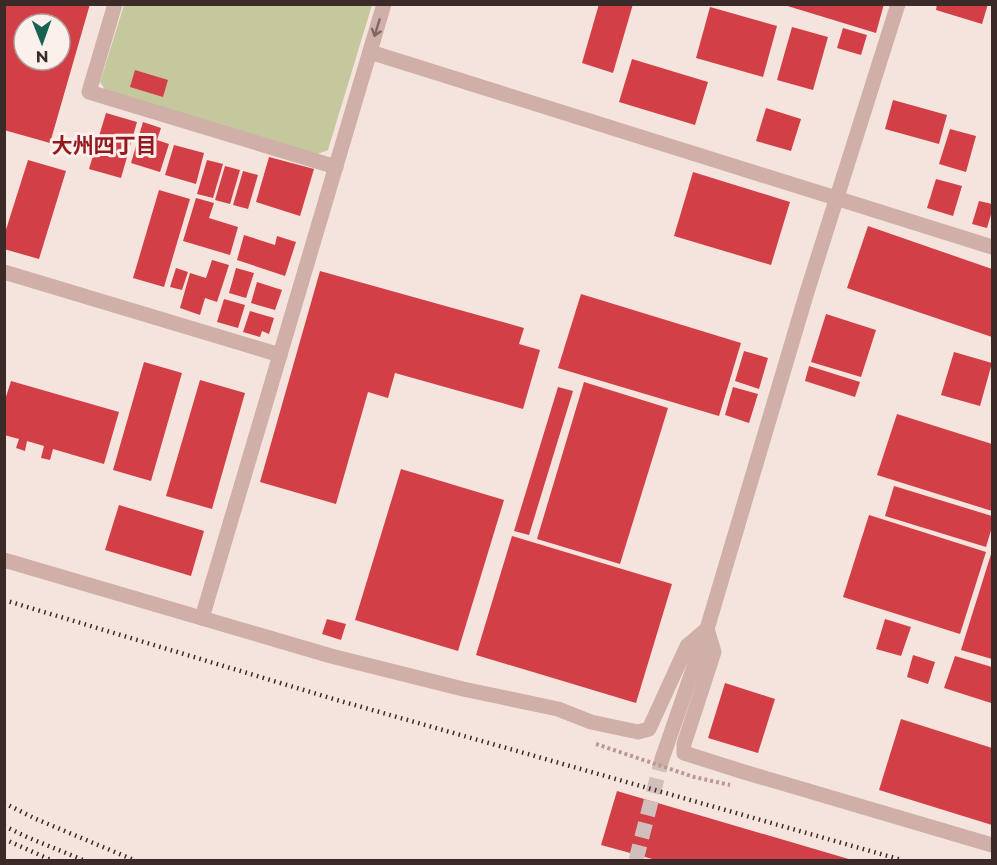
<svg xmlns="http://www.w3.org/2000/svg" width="997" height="865" font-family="Montserrat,'Noto Sans JP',sans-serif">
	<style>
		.green { fill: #c5c79c }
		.building { fill: #d33f46; fill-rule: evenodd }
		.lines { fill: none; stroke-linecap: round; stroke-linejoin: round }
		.minor-tunnel { stroke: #d0bfba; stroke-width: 15; stroke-dasharray: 15 8; stroke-linecap: butt }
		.minor { stroke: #cfafa8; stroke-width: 15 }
		.rail { stroke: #3c2a29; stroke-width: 4.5; stroke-dasharray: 1.5 4.5; stroke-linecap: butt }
		.path-bridge { stroke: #bc9892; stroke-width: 4; stroke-dasharray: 3 3; stroke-linecap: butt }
		.oneway { stroke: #7e6662 }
		.labels { text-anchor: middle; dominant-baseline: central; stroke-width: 6; stroke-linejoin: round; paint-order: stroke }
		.neighbourhood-label { font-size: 21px; font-weight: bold; fill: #94191f; stroke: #fcf0ec }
	</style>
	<rect width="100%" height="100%" fill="#f5e4de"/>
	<path class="green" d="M124,5H372L328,150L315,155L106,91L100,82Z"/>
	<g class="building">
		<path d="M4,4H90L50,143L4,130ZM24,24H60V60H24Z"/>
		<path d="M599,4H633L613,73L582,63Z"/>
		<path d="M781,4H884L876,33Z"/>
		<path d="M937,4H988L982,24L936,10Z"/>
		<path d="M710,7L777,26L763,77L696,58Z"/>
		<path d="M792,27L828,37L813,90L777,80Z"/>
		<path d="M843,28L867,35L861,55L837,48Z"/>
		<path d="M632,59L708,82L695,125L619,102Z"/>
		<path d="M135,70L168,80L163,97L130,87Z"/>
		<path d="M893,100L947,115L939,144L885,129Z"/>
		<path d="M766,108L801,119L791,151L756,141Z"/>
		<path d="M106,113L137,122L121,178L89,169Z"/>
		<path d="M143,122L161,128L157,140L169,144L160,172L131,163Z"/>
		<path d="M950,129L976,136L966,172L939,164Z"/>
		<path d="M174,145L204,153L196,184L165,175Z"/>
		<path d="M269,157L314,169L300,216L256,202Z"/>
		<path d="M28,160L66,171L39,259L4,249V236Z"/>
		<path d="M207,160L223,164L213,198L197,194Z"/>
		<path d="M225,166L240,170L230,204L215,200Z"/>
		<path d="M243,171L258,175L248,209L233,205Z"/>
		<path d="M693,172L790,202L771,265L674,236Z"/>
		<path d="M936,179L962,186L953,216L927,208Z"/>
		<path d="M159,190L190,199L164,287L133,278Z"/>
		<path d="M196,198L214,203L209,218L238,227L230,255L183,241Z"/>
		<path d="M979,201L992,204V211L987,228L972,224Z"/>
		<path d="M868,226L992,269V337L847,288Z"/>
		<path d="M244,235L275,245L277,236L296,242L285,276L237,260Z"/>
		<path d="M212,260L229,265L217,302L205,298L200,315L180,308L190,273L206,278Z"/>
		<path d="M176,268L188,272L182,290L170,287Z"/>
		<path d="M236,268L254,273L246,298L229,293Z"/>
		<path d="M320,271L524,328L519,344L540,350L523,409L395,373L388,398L368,392L336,504L260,482Z"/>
		<path d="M257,282L282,290L275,310L251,303Z"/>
		<path d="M581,294L741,343L719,416L558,368Z"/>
		<path d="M224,299L245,305L238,328L217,322Z"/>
		<path d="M250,311L274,318L269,334L262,331L260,337L243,332Z"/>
		<path d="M826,314L876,330L861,377L811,362Z"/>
		<path d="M744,351L768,358L759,389L735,381Z"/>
		<path d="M954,352L992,363L980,406L941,395Z"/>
		<path d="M144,362L182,373L151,481L113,470Z"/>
		<path d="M809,366L860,382L855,397L805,381Z"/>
		<path d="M200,380L245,393L212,509L166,496Z"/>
		<path d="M11,381L119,412L104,464L53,449L50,460L41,458L44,446L27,441L25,451L16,448L19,439L4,435V403Z"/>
		<path d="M584,382L668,408L620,564L537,539Z"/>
		<path d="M558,387L573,391L529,535L514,531Z"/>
		<path d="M733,387L758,394L749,423L725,415Z"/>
		<path d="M897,414L992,444V511L877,475Z"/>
		<path d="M401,469L504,500L458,651L355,620Z"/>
		<path d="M894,486L992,516V527L986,547L885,516Z"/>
		<path d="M119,505L204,531L191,576L105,550Z"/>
		<path d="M869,515L986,552L960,634L843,597Z"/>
		<path d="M512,536L672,584L636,703L476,655Z"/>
		<path d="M992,551V659L961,650Z"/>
		<path d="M327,619L346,624L341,640L322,634Z"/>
		<path d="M885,619L911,627L901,656L876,649Z"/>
		<path d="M913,655L935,662L928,684L907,677Z"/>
		<path d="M955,656L992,667V698L991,703L944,688Z"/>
		<path d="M725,683L775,699L758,753L708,738Z"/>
		<path d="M901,719L992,748V825L879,790Z"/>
		<path d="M617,791L852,860H656L601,845Z"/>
	</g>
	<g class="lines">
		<path class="minor-tunnel" d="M636,860L662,759"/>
		<g class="minor">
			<path d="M115,4L89,92L336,167"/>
			<path d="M370,52L992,247"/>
			<path d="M4,272L280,355"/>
			<path d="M4,560L331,656L463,689L558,709L591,722L638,732L649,729L687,646L707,629L714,652L684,744V753L744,772L992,845"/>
			<path d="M202,618L384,4"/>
			<path d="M662,759L707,629L807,292L898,4"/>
		</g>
		<g class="rail">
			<path d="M4,600L337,700L902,860"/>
			<path d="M4,803L36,819L134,860"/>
			<path d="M4,826L27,837L83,860"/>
			<path d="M4,839L51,860"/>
		</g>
		<path class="path-bridge" d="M596,744L694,777L730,785"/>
	</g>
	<defs><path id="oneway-shaft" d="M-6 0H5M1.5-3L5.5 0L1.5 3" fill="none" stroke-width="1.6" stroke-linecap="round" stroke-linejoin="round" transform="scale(1.5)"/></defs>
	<use class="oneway" href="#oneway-shaft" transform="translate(377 28) rotate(107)"/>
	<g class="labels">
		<g class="neighbourhood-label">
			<text x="104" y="145">大州四丁目</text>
		</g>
	</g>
	<rect width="997" height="865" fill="none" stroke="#3c2a29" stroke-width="12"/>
	<g transform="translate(42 42) rotate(179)"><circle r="28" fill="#fcf0ec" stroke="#afa19e" stroke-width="1.5"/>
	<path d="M0-4.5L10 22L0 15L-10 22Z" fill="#196252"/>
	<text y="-9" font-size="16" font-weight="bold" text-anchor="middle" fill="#3c2a29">N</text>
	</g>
</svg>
